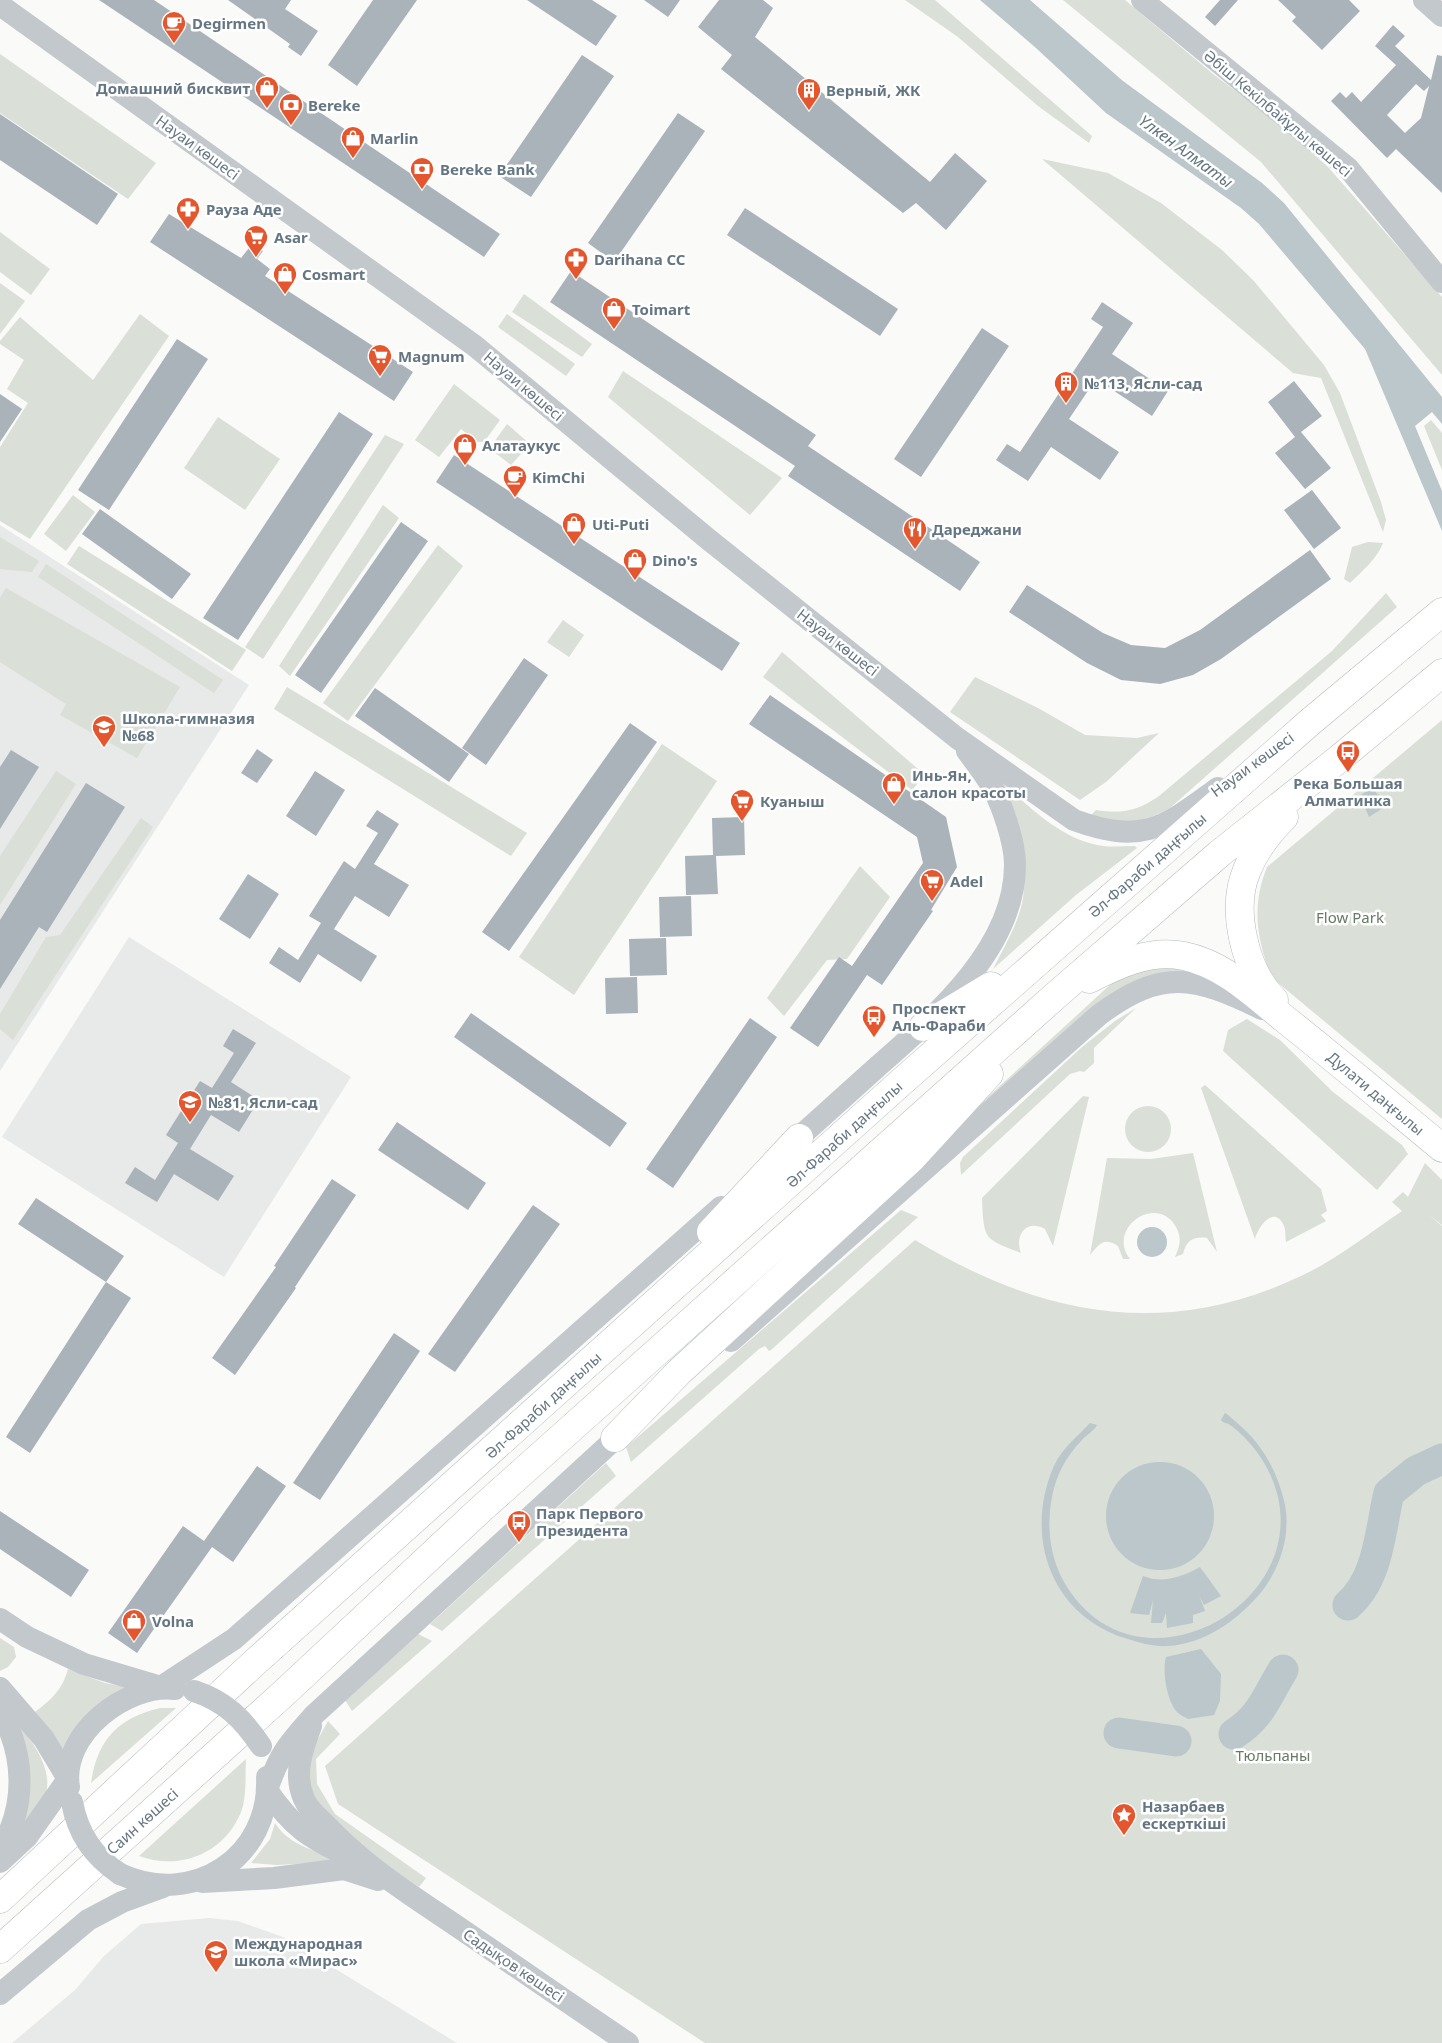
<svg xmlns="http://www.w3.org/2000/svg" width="1442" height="2043" font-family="'Noto Sans',sans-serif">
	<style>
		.built { fill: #e8e9e9 }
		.green { fill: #dadfd7 }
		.water { fill: #bbc7cb }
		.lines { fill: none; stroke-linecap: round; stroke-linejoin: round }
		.river { stroke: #bbc7cb; stroke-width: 31 }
		.building { fill: #aab3b9; fill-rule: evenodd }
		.major-casing { stroke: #b5babe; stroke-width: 29 }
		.minor { stroke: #c3c8cc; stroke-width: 22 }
		.major { stroke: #fff; stroke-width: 28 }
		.minor-bridge { stroke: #c3c8cc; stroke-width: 22 }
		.labels { text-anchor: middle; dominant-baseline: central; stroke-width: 5; stroke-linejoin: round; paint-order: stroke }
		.poi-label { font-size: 15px; font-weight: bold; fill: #657683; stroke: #fff; text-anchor: start }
		.street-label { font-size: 15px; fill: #657683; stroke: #fff }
		.park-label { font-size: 15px; fill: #687a64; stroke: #fff }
		.water-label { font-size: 16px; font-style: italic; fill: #60757c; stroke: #fff }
	</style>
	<rect width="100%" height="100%" fill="#fafaf8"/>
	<g class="built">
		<path d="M0,525L249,685L0,1071Z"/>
		<path d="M129,937L351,1077L224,1277L2,1137Z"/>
		<path d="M209,1918L238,1921L283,1937L457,2043H12L75,1990L104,1956L141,1924Z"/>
	</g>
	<g class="green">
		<path d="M905,0H935L1092,136L1089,143L1038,106L958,37Z"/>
		<path d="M1063,0H1125L1213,74L1271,117L1328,167L1442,297V375L1261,162Z"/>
		<path d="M0,54L156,163L128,199L0,113Z"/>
		<path d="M1042,159L1108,173L1161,203L1222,250L1253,280L1324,365L1340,393L1381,502L1386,520L1383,532L1321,378L1293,373Z"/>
		<path d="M0,232L50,269L31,295L0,272Z"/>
		<path d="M0,283L25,301L0,334Z"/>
		<path d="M524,294L592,344L582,357L512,312Z"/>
		<path d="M140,314L169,336L30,539L0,521V447L28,403L7,389L24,360L0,344V341L20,317L93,380Z"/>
		<path d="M507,314L575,364L566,376L498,327Z"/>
		<path d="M623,371L782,478L750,515L608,397Z"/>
		<path d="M454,384L500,420L484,442H477L461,429L439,457L415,440Z"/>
		<path d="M218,417L280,459L245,510L184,468Z"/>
		<path d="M1431,420L1442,433V470L1424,426Z"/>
		<path d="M507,424L530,444L511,465L494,452L492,445Z"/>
		<path d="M385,435L404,444L263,659L245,647Z"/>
		<path d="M73,495L95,512L66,551L44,534Z"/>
		<path d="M383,505L399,518L290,676L279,666Z"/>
		<path d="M0,537L39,561L32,572L0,569Z"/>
		<path d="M1368,542L1383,543C1377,559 1362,571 1350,583L1344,579L1352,547Z"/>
		<path d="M438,545L463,566L348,721L323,703Z"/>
		<path d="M79,546L246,650L232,671L67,564Z"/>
		<path d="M46,564L223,680L214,693L38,577Z"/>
		<path d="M6,588L180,687L137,758L60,715L66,704L0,662V598Z"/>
		<path d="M1386,593L1397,607L1170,808C1136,826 1124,822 1088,818L1096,810C1122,814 1138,811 1159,796L1332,651Z"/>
		<path d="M563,620L584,635L569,657L547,642Z"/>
		<path d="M782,652L925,775L912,790L763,677Z"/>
		<path d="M975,677L1038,708L1085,735L1137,738L1159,733L1106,782L1080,800L950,712Z"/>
		<path d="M287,687L527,833L511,856L274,709Z"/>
		<path d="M1442,720V1119L1271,977C1257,938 1251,907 1267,867Z"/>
		<path d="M662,744L717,781L574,995L519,957Z"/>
		<path d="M985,767C1017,794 1051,834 1093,844C1107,848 1121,846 1135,846L1137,848L1076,895L993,969C1004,947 1019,923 1023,898C1029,860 999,803 985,767Z"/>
		<path d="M56,771L76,784L0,905V856Z"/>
		<path d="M141,818L153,827L13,1040L0,1029V1014L46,937L60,935Z"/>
		<path d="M860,866L890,897L847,959L827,960L784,1016L767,998Z"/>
		<path d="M1192,965L1228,985L1141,980L943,1138L1124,972Z"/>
		<path d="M1136,1008L1094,1048V1063L1084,1072L1080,1071L1070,1074L961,1175L960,1163L963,1157L1082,1047L1115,1021Z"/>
		<path d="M1247,1019L1280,1040L1333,1092L1402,1145L1408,1154L1377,1190L1223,1051L1228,1030Z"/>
		<path d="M1205,1085L1321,1189L1327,1211L1321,1215L1326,1221L1286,1242C1285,1237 1286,1231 1284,1226C1274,1204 1258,1227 1255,1239L1201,1088Z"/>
		<path d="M1083,1096L1089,1097L1053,1246L1045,1229C1026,1218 1014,1236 1021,1253C983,1238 984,1240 982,1198Z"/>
		<circle cx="1148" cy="1129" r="23"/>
		<path d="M1193,1153L1217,1252L1207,1238C1193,1236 1186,1241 1183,1254L1175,1257C1180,1246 1182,1238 1176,1227C1157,1193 1106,1228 1130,1259H1123L1118,1246C1103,1236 1098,1246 1090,1255L1107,1158L1151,1159Z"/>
		<path d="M1425,1163L1442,1180V1225L1429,1215L1442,1226V2043H705L338,1804L325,1766L915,1240C1041,1316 1165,1341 1303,1275C1339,1258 1369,1233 1402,1211L1392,1202L1403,1192L1408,1197Z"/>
		<path d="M901,1210L918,1217L771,1350L769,1351L765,1346L759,1349L631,1462L626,1447Z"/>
		<path d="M606,1463L616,1476L442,1631L430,1624Z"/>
		<path d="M416,1633L432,1641L352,1711L345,1700Z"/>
		<path d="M0,1638L14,1647L16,1657L8,1667L0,1671Z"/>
		<path d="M68,1669L105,1683L127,1687C92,1708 82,1714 65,1752L35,1712C51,1700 63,1689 68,1669Z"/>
		<path d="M160,1708H176L91,1783C97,1740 118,1718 160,1708Z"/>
		<path d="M328,1721L340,1734L316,1759L317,1784L335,1814L426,1878L419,1887L369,1855L309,1792L304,1764Z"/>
		<path d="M17,1722C34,1744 57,1773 43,1802C36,1818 22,1833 12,1847Z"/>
		<path d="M246,1759C245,1777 247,1796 241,1812C224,1854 179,1871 139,1856Z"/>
		<path d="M275,1823C290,1847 320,1852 345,1861L277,1865L251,1863L270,1839Z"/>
	</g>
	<g class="water">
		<path d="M980,0H1030L1123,81L1262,183L1284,203L1442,397V424L1432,412L1415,426L1442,491V531L1365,349L1259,224L1241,208L1106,113L1036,48Z"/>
		<path d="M1372,787L1386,806L1369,817L1360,796Z"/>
		<circle cx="1152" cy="1242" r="15"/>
		<path d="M1225,1413C1229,1415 1232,1419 1236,1422C1263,1444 1278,1473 1285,1505C1291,1537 1279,1572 1258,1596C1235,1622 1203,1644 1168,1646C1155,1647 1140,1643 1128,1639C1051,1617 1023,1536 1054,1466C1062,1448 1078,1436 1090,1423L1097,1425C1094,1431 1086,1435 1081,1441C1066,1457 1056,1475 1052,1497C1046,1528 1050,1560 1067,1587C1145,1710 1340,1588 1263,1461C1255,1448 1242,1433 1230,1425C1226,1422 1224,1424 1221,1420Z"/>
		<circle cx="1160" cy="1516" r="54"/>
		<path d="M1200,1567L1221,1596L1204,1605L1199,1595L1205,1611L1193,1615V1623L1167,1628L1166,1613L1162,1623H1151L1153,1600L1149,1615L1130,1613L1143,1576C1163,1584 1182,1577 1200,1567Z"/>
		<path d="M1201,1649L1221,1674L1220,1701L1214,1715L1188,1719C1185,1717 1180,1715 1177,1712C1167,1701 1162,1671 1166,1657Z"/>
	</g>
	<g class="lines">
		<g class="river">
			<path d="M1348,1605C1379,1578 1380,1530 1389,1493L1416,1471L1442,1459"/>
			<path d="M1119,1733L1176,1741"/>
			<path d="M1234,1734C1262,1716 1266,1697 1283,1670"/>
		</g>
	</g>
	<g class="building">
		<path d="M99,0H154L500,234L484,257Z"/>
		<path d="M228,0H291L285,9L318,31L301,56L288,47L290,44Z"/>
		<path d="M373,0H417L357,86L328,65Z"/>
		<path d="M527,0H592L617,16L596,46Z"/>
		<path d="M644,0H680L668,17Z"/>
		<path d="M719,0H763L773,8L755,37L930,182L955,153L987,181L946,230L916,203L903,213L721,69L732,55L698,27Z"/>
		<path d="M1220,0H1238L1215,26L1205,17Z"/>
		<path d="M1278,0H1349L1360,11L1322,50L1292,21L1296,17Z"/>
		<path d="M1393,25L1405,36L1395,46L1431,80L1437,55L1442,56V193L1396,149L1387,158L1331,101L1340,92L1346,98L1352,92L1361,102L1396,65L1375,46ZM1416,84L1424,91L1429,86L1421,118L1405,133L1387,115Z"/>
		<path d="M582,55L614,76L531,197L499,176Z"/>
		<path d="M678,113L705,131L614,262L588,243Z"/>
		<path d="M0,114L118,194L97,225L0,160Z"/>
		<path d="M745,208L898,309L880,336L727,235Z"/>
		<path d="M169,214L241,258L253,243L263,251L257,259L270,269L265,276L413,372L394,401L150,242Z"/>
		<path d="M571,271L816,435L808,446L980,562L960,591L788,476L795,466L550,302Z"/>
		<path d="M1102,302L1133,323L1112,354L1168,391L1152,416L1096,379L1069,419L1119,452L1100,480L1051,447L1028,481L996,460L1007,444L1020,452L1103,327L1091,319Z"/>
		<path d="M982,328L1009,346L921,477L894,459Z"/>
		<path d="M177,339L208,359L109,510L78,490Z"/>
		<path d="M1294,381L1322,416L1301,432L1331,468L1305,489L1275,453L1300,433L1295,437L1268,402Z"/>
		<path d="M0,394L22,409L0,442Z"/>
		<path d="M339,412L373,434L238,640L203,618Z"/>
		<path d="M454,455L740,643L722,671L436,482Z"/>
		<path d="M1312,490L1341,528L1314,549L1284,510Z"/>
		<path d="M100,509L191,574L172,599L82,534Z"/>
		<path d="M401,522L428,541L321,693L295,675Z"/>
		<path d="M1310,550L1331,579L1221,659L1193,675L1160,684L1121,680L1087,663L1009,612L1027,585L1103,633L1131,645L1165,648L1200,630Z"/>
		<path d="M524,658L548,675L486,765L462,748Z"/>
		<path d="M375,688L469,754L449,782L355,716Z"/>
		<path d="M770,695L946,817L957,867L931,910L933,911L882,985L867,975L818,1047L790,1028L839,957L852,966L923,863L917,837L749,724Z"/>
		<path d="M630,723L657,742L509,951L482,932Z"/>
		<path d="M257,749L273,760L257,783L241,773Z"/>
		<path d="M11,750L39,767L0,829V767Z"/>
		<path d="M315,771L345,790L316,836L286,816Z"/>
		<path d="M86,783L125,807L47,932L39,927L0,989V920Z"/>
		<path d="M377,810L399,824L374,864L409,885L389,917L355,896L334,929L377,956L361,982L318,954L300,983L269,963L279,947L298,960L321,923L309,916L344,861L355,869L378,833L366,826Z"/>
		<path d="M744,817L745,855L716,856L718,894L686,895L685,856L713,855L712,818Z"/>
		<path d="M248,874L279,894L250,939L219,919Z"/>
		<path d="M691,896L692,936L660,937L659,897Z"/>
		<path d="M666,938L667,975L630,976L629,939Z"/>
		<path d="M637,977L638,1013L606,1014L605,978Z"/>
		<path d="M471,1013L627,1123L610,1147L454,1037Z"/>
		<path d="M750,1018L777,1037L673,1188L646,1169Z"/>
		<path d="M233,1029L256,1043L231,1082L259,1100L239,1132L211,1115L190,1149L234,1176L218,1201L174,1174L157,1202L125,1183L135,1167L155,1180L178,1143L166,1135L200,1081L212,1088L234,1053L223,1046Z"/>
		<path d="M397,1122L486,1183L468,1210L378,1150Z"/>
		<path d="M332,1179L356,1195L295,1287L296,1288L235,1375L212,1358L276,1267L274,1266Z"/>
		<path d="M36,1198L124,1256L106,1282L18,1224Z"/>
		<path d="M533,1205L560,1224L455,1372L428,1354Z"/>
		<path d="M106,1282L131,1298L30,1453L6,1437Z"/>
		<path d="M394,1333L420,1351L320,1500L293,1483Z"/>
		<path d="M257,1466L286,1486L233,1562L212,1547L137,1653L108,1633L183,1526L204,1541Z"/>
		<path d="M0,1511L89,1570L71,1597L0,1549Z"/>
	</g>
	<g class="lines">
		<g class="major-casing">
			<g id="major">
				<path d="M1089,979C1118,964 1150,949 1184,956C1224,964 1255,995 1286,1020C1339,1062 1390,1105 1442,1148"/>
				<path d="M1274,1000C1245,971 1230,909 1247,870C1255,850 1269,832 1284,817"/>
				<path d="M923,1027L991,986"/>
				<path d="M711,1232L799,1138"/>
				<path d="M615,1438L679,1372L911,1159L989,1074"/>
				<path d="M0,1899L253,1664L898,1085L1310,722L1442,612"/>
				<path d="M0,1949L284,1693L481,1509L1054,997L1219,854L1340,758L1442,673"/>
			</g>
		</g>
		<g class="minor">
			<path d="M1142,0L1348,168L1442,282"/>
			<path d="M1424,0L1442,16"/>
			<path d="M0,5L475,346L708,539L957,738L1074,820C1143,845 1163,828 1218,788"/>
			<path d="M786,1149C816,1122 846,1095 876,1068C934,1017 1015,949 1015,865C1015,842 1002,804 991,785C984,773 975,762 967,751"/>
			<path d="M731,1341L1099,1015C1162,968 1194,976 1262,1009"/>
			<path d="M0,1619L27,1637L84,1664L161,1687"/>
			<path d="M161,1687L234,1639L259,1617L721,1207"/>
			<path d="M0,1688L44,1739L68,1779L27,1837L0,1862"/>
			<path d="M0,1711C25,1754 27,1807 0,1849"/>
			<path d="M311,1726C302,1750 293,1774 304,1799C308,1809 318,1817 326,1825C366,1868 416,1898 464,1931C519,1969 573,2006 628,2043"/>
			<path d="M69,1787C60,1734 127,1683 175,1689"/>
			<path d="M267,1790C279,1754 289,1743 314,1715L628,1427"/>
			<path d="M267,1790C293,1828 309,1838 350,1857"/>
			<path d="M120,1874C193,1908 271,1857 267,1777"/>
			<path d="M202,1882L274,1878L344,1869L378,1880"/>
			<path d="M0,1994L88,1920L122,1902L163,1887"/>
		</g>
		<use href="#major" class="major"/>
		<g class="minor-bridge">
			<path d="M194,1691C225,1701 243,1719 261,1746"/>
			<path d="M72,1802C78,1834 93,1856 120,1874"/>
		</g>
	</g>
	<defs>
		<g id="cafe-pin" transform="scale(1.25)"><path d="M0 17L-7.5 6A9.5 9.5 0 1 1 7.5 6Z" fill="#e4572e" stroke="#fff"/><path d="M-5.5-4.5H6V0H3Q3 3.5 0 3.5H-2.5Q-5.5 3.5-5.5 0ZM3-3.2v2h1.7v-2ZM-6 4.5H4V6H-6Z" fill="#fff"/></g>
		<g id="shop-pin" transform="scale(1.25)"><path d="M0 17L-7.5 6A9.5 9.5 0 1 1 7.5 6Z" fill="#e4572e" stroke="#fff"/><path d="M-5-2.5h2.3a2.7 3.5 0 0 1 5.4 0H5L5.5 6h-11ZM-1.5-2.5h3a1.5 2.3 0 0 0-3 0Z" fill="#fff"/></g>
		<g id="building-pin" transform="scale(1.25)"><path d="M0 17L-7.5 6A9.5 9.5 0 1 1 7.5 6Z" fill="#e4572e" stroke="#fff"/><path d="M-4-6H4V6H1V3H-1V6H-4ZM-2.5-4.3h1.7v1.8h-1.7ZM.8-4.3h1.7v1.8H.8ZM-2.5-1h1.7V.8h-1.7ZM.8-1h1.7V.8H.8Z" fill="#fff"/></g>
		<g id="bank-pin" transform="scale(1.25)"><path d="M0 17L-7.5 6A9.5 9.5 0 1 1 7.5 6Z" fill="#e4572e" stroke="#fff"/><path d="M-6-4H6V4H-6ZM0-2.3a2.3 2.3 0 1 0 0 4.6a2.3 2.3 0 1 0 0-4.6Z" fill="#fff"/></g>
		<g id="pharmacy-pin" transform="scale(1.25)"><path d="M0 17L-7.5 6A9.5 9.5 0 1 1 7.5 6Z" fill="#e4572e" stroke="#fff"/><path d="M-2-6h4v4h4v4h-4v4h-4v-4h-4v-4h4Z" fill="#fff"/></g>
		<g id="supermarket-pin" transform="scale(1.25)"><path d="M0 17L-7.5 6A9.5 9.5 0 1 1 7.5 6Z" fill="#e4572e" stroke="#fff"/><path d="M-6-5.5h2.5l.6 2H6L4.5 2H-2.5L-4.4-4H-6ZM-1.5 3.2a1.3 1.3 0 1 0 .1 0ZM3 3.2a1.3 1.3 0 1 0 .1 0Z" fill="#fff"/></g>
		<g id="restaurant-pin" transform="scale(1.25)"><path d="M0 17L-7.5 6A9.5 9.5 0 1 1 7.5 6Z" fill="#e4572e" stroke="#fff"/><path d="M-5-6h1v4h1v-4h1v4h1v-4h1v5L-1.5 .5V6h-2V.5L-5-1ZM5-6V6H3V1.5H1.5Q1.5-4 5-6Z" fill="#fff"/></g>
		<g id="school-pin" transform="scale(1.25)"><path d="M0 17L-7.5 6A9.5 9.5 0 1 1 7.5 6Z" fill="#e4572e" stroke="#fff"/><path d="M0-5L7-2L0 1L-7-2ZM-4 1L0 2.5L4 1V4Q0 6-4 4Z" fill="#fff"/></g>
		<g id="bus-pin" transform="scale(1.25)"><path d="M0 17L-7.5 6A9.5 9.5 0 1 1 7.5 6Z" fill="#e4572e" stroke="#fff"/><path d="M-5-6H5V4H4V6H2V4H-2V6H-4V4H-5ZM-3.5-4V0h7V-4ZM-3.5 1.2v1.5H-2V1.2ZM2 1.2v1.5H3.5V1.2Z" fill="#fff"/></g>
		<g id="sight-pin" transform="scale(1.25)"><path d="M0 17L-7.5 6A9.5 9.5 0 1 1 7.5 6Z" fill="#e4572e" stroke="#fff"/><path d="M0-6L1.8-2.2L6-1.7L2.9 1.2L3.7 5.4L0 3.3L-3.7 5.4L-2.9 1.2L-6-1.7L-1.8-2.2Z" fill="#fff"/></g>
	</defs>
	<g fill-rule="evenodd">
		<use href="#cafe-pin" x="174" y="23"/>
		<use href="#shop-pin" x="267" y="88"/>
		<use href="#building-pin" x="809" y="90"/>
		<use href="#bank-pin" x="291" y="105"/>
		<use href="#shop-pin" x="353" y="138"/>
		<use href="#bank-pin" x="422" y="169"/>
		<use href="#pharmacy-pin" x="188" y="209"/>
		<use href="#supermarket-pin" x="256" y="237"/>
		<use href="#pharmacy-pin" x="576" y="259"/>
		<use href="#shop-pin" x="285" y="274"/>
		<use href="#shop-pin" x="614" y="309"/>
		<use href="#supermarket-pin" x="380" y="356"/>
		<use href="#building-pin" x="1066" y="383"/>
		<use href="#shop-pin" x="465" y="445"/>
		<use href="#cafe-pin" x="515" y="477"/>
		<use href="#shop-pin" x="574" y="524"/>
		<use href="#restaurant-pin" x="915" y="529"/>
		<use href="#shop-pin" x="635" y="560"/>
		<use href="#school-pin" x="104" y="727"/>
		<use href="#bus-pin" x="1348" y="752"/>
		<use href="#shop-pin" x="894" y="784"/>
		<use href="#supermarket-pin" x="742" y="801"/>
		<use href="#supermarket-pin" x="932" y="881"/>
		<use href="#bus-pin" x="874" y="1017"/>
		<use href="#school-pin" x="190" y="1102"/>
		<use href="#bus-pin" x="519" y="1522"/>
		<use href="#shop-pin" x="134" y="1621"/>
		<use href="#sight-pin" x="1124" y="1815"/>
		<use href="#school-pin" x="216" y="1952"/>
	</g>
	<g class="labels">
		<g class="poi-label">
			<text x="192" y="23">Degirmen</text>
			<text x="250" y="88" text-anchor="end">Домашний бисквит</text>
			<text x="826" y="90">Верный, ЖК</text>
			<text x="308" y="105">Bereke</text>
			<text x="370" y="138">Marlin</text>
			<text x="440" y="169">Bereke Bank</text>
			<text x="206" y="209">Рауза Аде</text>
			<text x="274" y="237">Asar</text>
			<text x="594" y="259">Darihana CC</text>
			<text x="302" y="274">Cosmart</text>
			<text x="632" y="309">Toimart</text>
			<text x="398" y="356">Magnum</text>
			<text x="1084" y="383">№113, Ясли-сад</text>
			<text x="482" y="445">Алатаукус</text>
			<text x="532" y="477">KimChi</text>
			<text x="592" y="524">Uti-Puti</text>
			<text x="932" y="529">Дареджани</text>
			<text x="652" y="560">Dino's</text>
			<text x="122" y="718">Школа-гимназия<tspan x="122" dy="17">№68</tspan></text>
			<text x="912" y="775">Инь-Ян,<tspan x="912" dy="17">салон красоты</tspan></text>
			<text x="1348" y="783" text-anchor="middle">Река Большая<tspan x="1348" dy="17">Алматинка</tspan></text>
			<text x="760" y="801">Куаныш</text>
			<text x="950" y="881">Adel</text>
			<text x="892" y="1008">Проспект<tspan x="892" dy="17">Аль-Фараби</tspan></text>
			<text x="208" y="1102">№81, Ясли-сад</text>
			<text x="536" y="1513">Парк Первого<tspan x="536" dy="17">Президента</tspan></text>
			<text x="152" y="1621">Volna</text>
			<text x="1142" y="1806">Назарбаев<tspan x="1142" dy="17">ескерткіші</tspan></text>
			<text x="234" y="1943">Международная<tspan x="234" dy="17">школа «Мирас»</tspan></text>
		</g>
		<g class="street-label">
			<text transform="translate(1278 113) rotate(40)">Әбіш Кекілбайұлы көшесі</text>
			<text transform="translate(198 147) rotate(36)">Науаи көшесі</text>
			<text transform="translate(524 386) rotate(40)">Науаи көшесі</text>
			<text transform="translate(838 642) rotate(38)">Науаи көшесі</text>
			<text transform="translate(1252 764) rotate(-36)">Науаи көшесі</text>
			<text transform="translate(1147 865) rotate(-41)">Әл-Фараби даңғылы</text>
			<text transform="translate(1376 1093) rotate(40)">Дулати даңғылы</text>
			<text transform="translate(844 1134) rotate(-42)">Әл-Фараби даңғылы</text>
			<text transform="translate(543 1405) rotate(-42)">Әл-Фараби даңғылы</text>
			<text transform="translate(142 1821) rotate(-42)">Саин көшесі</text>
			<text transform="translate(514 1965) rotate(34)">Садықов көшесі</text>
		</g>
		<g class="park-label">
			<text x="1350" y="917">Flow Park</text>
			<text x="1273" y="1755">Тюльпаны</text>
		</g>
		<g class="water-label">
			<text transform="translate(1186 151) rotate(36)">Үлкен Алматы</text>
		</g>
	</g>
</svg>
